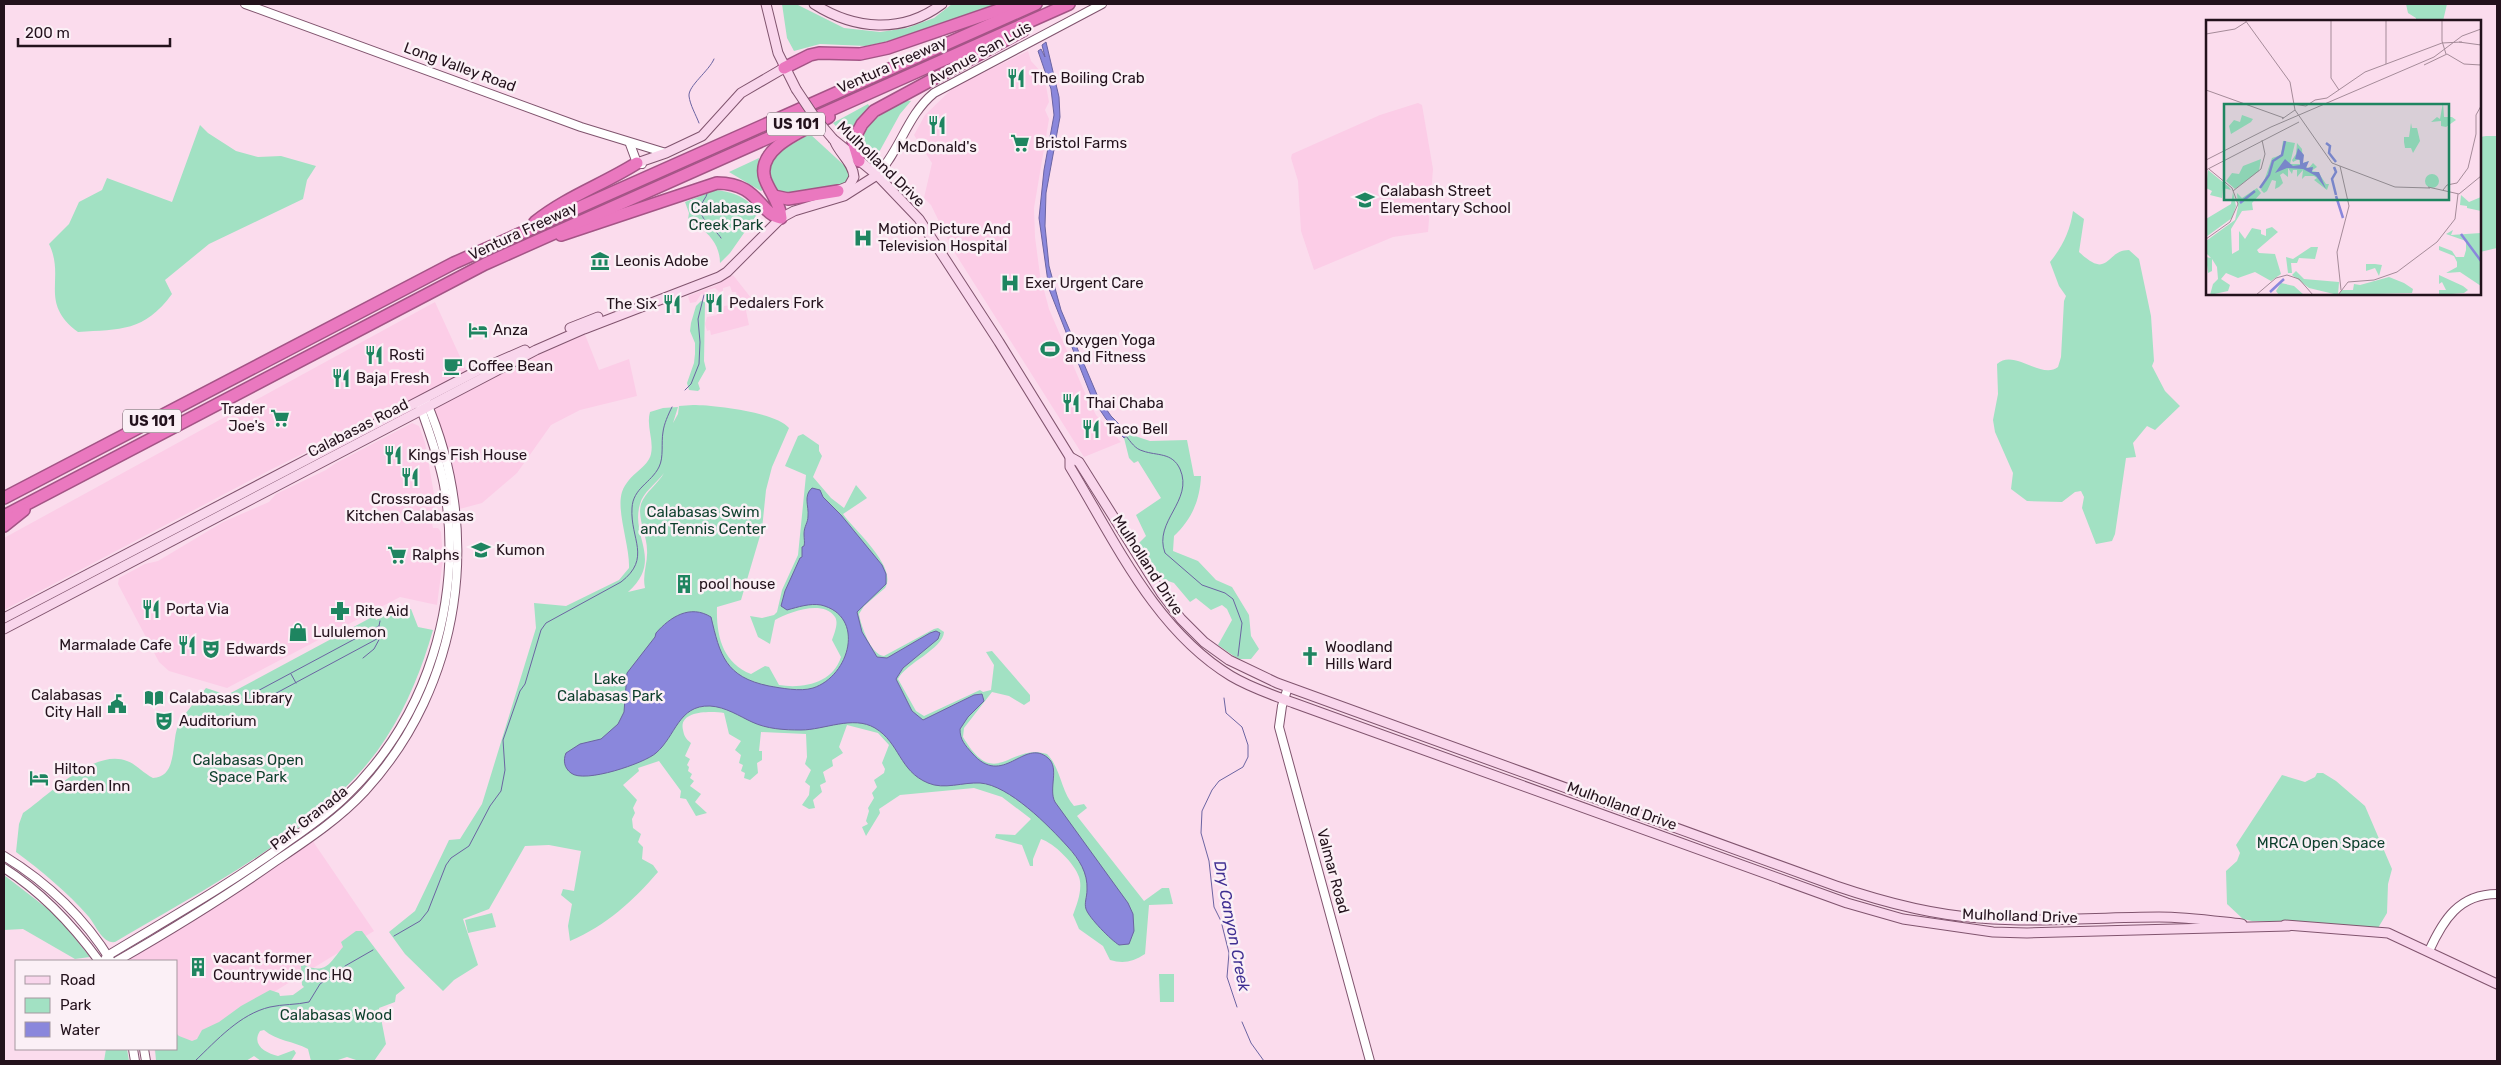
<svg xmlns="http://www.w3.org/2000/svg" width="2501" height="1065" font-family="Rubik,sans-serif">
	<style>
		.built { fill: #fccde7 }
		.green { fill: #a2e1c3; fill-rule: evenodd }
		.water { fill: #8a87dc; stroke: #6b64a2 }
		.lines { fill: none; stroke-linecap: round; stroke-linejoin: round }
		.stream { stroke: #6b64a2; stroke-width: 1 }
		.tertiary-casing { stroke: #80546e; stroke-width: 10 }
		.secondary-casing { stroke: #80546e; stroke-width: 11 }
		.motorway-casing { stroke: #a45486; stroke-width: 14 }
		.tertiary { stroke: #fff; stroke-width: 8 }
		.secondary { stroke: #f9d6ec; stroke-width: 9 }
		.motorway { stroke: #ea78bf; stroke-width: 11 }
		.secondary-bridge-casing { stroke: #80546e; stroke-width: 11; stroke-linecap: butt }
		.secondary-bridge { stroke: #f9d6ec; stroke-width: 9 }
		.labels { text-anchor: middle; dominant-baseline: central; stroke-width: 5; stroke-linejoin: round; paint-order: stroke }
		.shield { fill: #fbf0f6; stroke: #64555d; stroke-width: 1 }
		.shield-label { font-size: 14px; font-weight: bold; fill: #23121c }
		.street-label { font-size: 15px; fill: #23121c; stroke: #fbf0f6 }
		.poi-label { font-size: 15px; fill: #23121c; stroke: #fbf0f6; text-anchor: start }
		.park-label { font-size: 15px; fill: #0d3f2c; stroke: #fbf0f6 }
		.water-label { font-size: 16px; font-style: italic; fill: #3f2f92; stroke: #fbf0f6 }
		.inset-river { fill: none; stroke: #8a87dc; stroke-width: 2.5 }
		.inset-road { fill: none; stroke: #a58b99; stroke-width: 1 }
		.view { fill: #1e8560; fill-opacity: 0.15; stroke: #1e8560; stroke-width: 2.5 }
		.inset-edge { fill: none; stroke: #23121c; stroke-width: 2.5 }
	</style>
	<rect width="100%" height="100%" fill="#fbdced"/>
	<g class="built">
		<path d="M1028,51L1031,61L1044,75L1049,102L1045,110L1049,119L1034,208L1035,237L1040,275L1049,309L1085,393L1096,415L1121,442L1084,457L953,250L931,205L924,198L932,163L914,135L925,115L954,87Z"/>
		<path d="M1418,103L1422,105L1433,169L1428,232L1393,237L1314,270L1301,231L1298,181L1291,158L1292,154L1380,115Z"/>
		<path d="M733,275L755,303L745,306L749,325L711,335L710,330L707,331L705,324L707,317L717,315V312L723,310L724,306L739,304L736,292H732L730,286L723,288V291L719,292L715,288L708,290L706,295L701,294L696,302L690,303L688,296L716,285Z"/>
		<path d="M435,302L467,372L517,357L582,327L599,370L629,359L637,396L580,410L551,425L517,473L482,503L452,511L438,443L419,396L270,470L4,610V538Z"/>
		<path d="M412,423L419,426L425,443L434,494L435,509L430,513L433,528H438L441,532L443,559L437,605L400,597L227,688L169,671L159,662L118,584L119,578L145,564L158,561L223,522L269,502L276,494L326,470L336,463Z"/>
		<path d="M308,834L374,931L160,1061L153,1049H176V961H108L249,877Z"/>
	</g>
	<g class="green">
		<path d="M782,4H796L844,28L880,32L907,28L934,18L952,4H997L889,41L866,46L820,44L794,51L787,38Z"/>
		<path d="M2406,4H2447L2443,21H2416V18L2408,13Z"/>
		<path d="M905,100L911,101L900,114L878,154L870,156L862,151C860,123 884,113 905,100Z"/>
		<path d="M868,104L871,109L849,137H846L833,123Z"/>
		<path d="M200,125L208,133L236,151L258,157L281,156L316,166L307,180L303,199L209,244L165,280L172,294C144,332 121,329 78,332C38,302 66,279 49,244L69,224L79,202L102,190L107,178L172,202Z"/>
		<path d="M810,134L847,168L851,175L845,186L788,194L777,190L768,171L773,155Z"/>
		<path d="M2486,136H2497V248L2480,252V137Z"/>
		<path d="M759,158L757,174L764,189L761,191L729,172Z"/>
		<path d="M716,190C733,192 748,197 758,213L730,253L720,263C720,247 711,235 698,226L694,229L687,226L689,213L685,202Z"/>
		<path d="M2073,211L2084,219L2079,252C2110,281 2105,250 2129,250L2139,259L2151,316L2154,361L2152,366L2165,391L2180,406L2155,430L2147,426L2133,443L2136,457L2126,458L2115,534L2112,541L2096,544L2082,508L2084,497L2081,491L2075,492L2062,502L2027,501L2011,489L2013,473L1995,432L1993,420L1998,394L1997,364C2014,348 2041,380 2058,367L2061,357L2064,301L2066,296L2059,286L2050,262C2063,246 2070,231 2073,211Z"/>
		<path d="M701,301L705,302L704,361L706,369L698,383L700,389L698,391L689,390L687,383L694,363L695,354V343L690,331L691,323L696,306Z"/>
		<path d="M693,405C714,405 775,412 789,428L772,467L766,490L762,529L741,600L717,607C716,636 723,663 751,674L765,666L769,667L779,685C803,689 833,683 841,657L832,640C834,634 839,623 835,617C823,599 789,612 775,620L770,644L758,637L750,616L762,618L774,615L777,612L782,590L798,555L806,475L785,466L798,436L803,434L819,445V451L822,456L813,477L831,498L844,508L856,485L867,498L843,514C855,531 898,567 885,588L864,606L859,614C861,626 871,655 884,656L934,629L938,628L944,632C943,649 906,663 898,679L916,711L924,716L980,690L983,692L991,690L994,665L986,652L992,651L1030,695V701L1024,705L1009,696L992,692L964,728L963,737C996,792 1008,743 1047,754C1061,768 1061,792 1074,806L1084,804L1087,808L1077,816L1144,901L1162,888H1169L1173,904L1149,905L1145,954C1133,962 1123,964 1110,960L1103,946L1079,929L1073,915C1077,904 1083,889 1079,877C1075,864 1054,843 1041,839L1033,859V866H1030L1022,845L995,838L996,834L1015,835L1031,819L1002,797L974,788L900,795L879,809L880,813L866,836L862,827L868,824L866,821L869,811L868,808L874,798L872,793L877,787L874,780L884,773L885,769L882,763L889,745L878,733L847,725L839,747L843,753L832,760L833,766L823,772L826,782L820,785L822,792L813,800L815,808L809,809L802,805L809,795L810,786L805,782L811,770L805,764L807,757L806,734L761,732L759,751H762V760L757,763L758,773L750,780L744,778L745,773L741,771L743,765L739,763L741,755L735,750L741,741L729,734L724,713C712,711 678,710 683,730C684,736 686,739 691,743L685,756L690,759L687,765L689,767L688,771L692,774L690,778L694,781L690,786L701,794L695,802L707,813L696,816L686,799L680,798L681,791L659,761L638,768L639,771L623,785L637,800L633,808L635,813L632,819L633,828L641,834L638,842L643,847L642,859L653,865L658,872C632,902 607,925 570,941L568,926L572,904L561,895L563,889L574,891L581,851L549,845L525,846L489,909L463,919L478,965L454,980L443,991L405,954L389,932L415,911L449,840L460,839L482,804L536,628L534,603L566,606L619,580L629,568C630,546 616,511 622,492C629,473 648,468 651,454C654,440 646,426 650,412L663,408L678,407L673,423L678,414L679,406ZM664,473C658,484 645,492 641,504C637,519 647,535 647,550C648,563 642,574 645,588L628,592C664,560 630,537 640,504C643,492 656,484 664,473Z"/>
		<path d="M1129,434L1150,441L1187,440L1194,476H1201C1200,500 1192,519 1174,536L1173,551L1198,561L1216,580L1232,587L1249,615L1251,636L1259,649L1251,659H1238L1218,645L1232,620L1227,609L1222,605L1211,610L1196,598L1190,602L1174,583L1162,579L1138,544L1146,536L1136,515L1161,498L1138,461L1134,463L1129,458L1124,438Z"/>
		<path d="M411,609L418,627L433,630C422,668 408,704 386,738C332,824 203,890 115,942C103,944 96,926 89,917C67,892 43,872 16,852L19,824L23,813C48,796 94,748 127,761C136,764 143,773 153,778C178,777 171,742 178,726C184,713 197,700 206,688L227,695L374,616L376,620L396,610Z"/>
		<path d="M2317,773H2323L2336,781L2365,806L2392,869L2388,884L2387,913L2378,928L2295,921H2252L2243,919L2227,904L2226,871L2237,861L2240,853L2236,845L2282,775L2305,782L2315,777Z"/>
		<path d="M4,875L57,916L90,957L75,959L23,929L4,930Z"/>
		<path d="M492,913L496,927L468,933L465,920Z"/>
		<path d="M356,931H362L405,988L396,995L395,1002L379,1008L386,1044L374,1061H359L347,1057L335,1061H311L308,1049C293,1041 277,1041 264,1030L260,1031C251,1045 266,1053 278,1056L294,1050L296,1053L291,1061H261L254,1056L246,1061H156L155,1049H176V1033L179,1036L192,1041L197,1039L202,1030L219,1022L241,1006L270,990L279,993L280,996L293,995L304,987L302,985L301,966L304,965C327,975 330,962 343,947L341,942Z"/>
		<path d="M1159,974H1174V1002H1160Z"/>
		<path d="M106,1049H127L129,1061H104Z"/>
	</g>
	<g class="water">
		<path d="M1046,42L1059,97L1060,117L1046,193L1045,226L1049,266L1061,310L1098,397L1111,416L1129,434L1124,438L1106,419L1092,398L1049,289L1039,218L1044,170L1054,115L1051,89L1038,51L1041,49L1045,57L1042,45Z"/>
		<path d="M812,488L820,490L823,497L841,515L882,565L886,574V584L857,612L862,632L877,657L887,658L930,633L936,631L940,633L938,639L903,668L896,679L912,711L923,720L974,695L982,694L984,701L968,717L960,729C960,740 965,745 972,753C1003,789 1024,737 1048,758C1060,768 1048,789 1055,802L1128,903L1133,914L1134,931L1129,944L1119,945C1111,940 1089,918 1086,909C1084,903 1087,897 1087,890C1088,873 1079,859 1068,847C1049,826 1009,785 980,783C963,782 944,790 928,783C899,771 900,743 875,728C853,715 824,730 801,730C784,730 767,729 752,722C739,716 726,707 710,706C678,705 676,736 656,753C645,763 584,784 571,773C564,768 563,760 566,753L580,744L601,739L618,724L624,712L627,673L655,637L656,633C670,617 690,604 711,617C720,655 725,677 769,686C781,688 800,692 813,688C850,676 866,616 821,605C810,603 798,607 787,610L781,606L785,591L800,558L802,557V547L804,546C805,542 804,539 804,534C804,526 808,523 808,516C809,506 803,496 812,488Z"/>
	</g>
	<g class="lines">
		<g class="stream">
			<path d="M699,123C696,115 690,105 689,96C688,86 709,71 714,59"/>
			<path d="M707,194C706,198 703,200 702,204C696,219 715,228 721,238"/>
			<path d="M685,390L691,384L699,364L700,342L698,319L704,295"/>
			<path d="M1126,436C1131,442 1135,449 1143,451C1157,456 1172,452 1180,469C1194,501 1153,521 1165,553L1202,585L1225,593L1233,599L1242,623L1238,656"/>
			<path d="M363,658L374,649L381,636"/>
			<path d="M291,674L296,683"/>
			<path d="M252,694L379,626L380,621"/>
			<path d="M1224,698L1226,713L1242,727L1248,745V757L1243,767L1219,781L1212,790L1202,811L1201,833L1209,861L1214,907L1221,921L1229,953L1227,977L1237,1007"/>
			<path d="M256,704L375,640L381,636L379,626"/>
			<path d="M394,936L420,921L428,911L446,865L451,858L469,846L490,806L501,791L505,770L503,740L520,691L525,684L541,630L546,623L621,582C652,558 630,539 632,508C633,488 651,483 659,467C664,457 661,443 663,432C664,424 668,415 672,407"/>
			<path d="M345,966L373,950"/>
			<path d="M1242,1022L1251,1043L1264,1061"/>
			<path d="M195,1061C217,1040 240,1014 270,1007C283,1004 296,1005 309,1002L320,984L343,968"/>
		</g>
		<g class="tertiary-casing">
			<g id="tertiary">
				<path d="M245,4L581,127L666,153"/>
				<path d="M630,144L637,163L642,164"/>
				<path d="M877,175C900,151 907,115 934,93L1102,4"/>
				<path d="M1288,687L1282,706L1279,727L1370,1061"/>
				<path d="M4,856C48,883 84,917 111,961"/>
				<path d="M4,868C43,893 72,924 99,961"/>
				<path d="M2429,951C2443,920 2459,894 2497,894"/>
				<path d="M104,961L107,956C168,919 229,885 286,843C306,829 325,816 343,799C428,719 464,600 444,485C439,458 429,432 420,406"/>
				<path d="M117,961C171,930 225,897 276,861C307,840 339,819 365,791C462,685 483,532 426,401"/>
				<path d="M133,1049L135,1061"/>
				<path d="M144,1049L146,1061"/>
			</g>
		</g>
		<g class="secondary-casing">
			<g id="secondary">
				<path d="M766,4L778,53L796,89"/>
				<path d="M814,4C855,30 902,34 942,4"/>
				<path d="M833,139L877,175L919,219L999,342L1070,457V467C1115,541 1155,630 1231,676C1251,688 1273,695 1294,703L1847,903L1903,919L1993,932L2027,933L2289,926"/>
				<path d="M637,163L666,153L702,136L741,93L784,68"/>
				<path d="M832,193L849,186L854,177C853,163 840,154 835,142"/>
				<path d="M570,328L598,317"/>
				<path d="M1070,457L1079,462L1162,594L1181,619L1204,642L1229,660L1277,683L1836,886C1883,902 1931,915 1980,918C2040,923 2099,917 2159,917C2186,917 2214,921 2242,924"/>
				<path d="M4,618L352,436L479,370L525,350"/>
				<path d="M4,629L536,350L584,329L719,277L727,272L781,218L794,211L844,196L877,175"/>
				<path d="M2285,925L2388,933L2497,984"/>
			</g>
		</g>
		<g class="motorway-casing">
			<g id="motorway">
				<path d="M784,68L810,55L819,53L860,54L888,48L1016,4"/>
				<path d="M859,161L853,141L862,124L874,111L1024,30"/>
				<path d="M774,196L788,199L838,191"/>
				<path d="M535,222C566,197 604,184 637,163"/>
				<path d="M561,235L717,183C759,183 759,214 781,218C780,202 770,193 765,179C755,147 807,129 829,117"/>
				<path d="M4,498L454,263L1036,4"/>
				<path d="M4,516L485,264L1069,4"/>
				<path d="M4,526L24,510"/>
			</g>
		</g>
		<use href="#tertiary" class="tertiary"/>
		<use href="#secondary" class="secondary"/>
		<use href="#motorway" class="motorway"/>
		<g class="secondary-bridge-casing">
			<path id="secondary-bridge" d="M796,89L816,119L833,139"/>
		</g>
		<use href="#secondary-bridge" class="secondary-bridge"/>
	</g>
	<defs>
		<g id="restaurant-bare" transform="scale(1.5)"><path d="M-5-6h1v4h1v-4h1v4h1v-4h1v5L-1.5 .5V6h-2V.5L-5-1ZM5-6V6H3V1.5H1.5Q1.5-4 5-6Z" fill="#1e8560" stroke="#fbf0f6" stroke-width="2.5" paint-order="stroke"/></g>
		<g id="supermarket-bare" transform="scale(1.5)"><path d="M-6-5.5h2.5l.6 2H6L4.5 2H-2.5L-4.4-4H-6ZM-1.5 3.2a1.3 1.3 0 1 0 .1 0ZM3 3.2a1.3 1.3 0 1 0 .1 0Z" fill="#1e8560" stroke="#fbf0f6" stroke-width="2.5" paint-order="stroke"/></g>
		<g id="school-bare" transform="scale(1.5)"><path d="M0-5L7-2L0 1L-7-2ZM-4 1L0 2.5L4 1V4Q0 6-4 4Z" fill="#1e8560" stroke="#fbf0f6" stroke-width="2.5" paint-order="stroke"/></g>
		<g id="hospital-bare" transform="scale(1.5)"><path d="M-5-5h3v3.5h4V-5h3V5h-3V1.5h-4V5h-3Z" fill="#1e8560" stroke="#fbf0f6" stroke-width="2.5" paint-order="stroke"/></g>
		<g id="museum-bare" transform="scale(1.5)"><path d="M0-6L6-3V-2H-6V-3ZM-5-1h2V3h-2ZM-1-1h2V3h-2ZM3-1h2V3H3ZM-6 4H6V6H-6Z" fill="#1e8560" stroke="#fbf0f6" stroke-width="2.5" paint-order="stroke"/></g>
		<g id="hotel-bare" transform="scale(1.5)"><path d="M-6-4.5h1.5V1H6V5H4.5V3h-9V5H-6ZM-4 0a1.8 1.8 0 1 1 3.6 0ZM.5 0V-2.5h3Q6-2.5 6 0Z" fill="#1e8560" stroke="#fbf0f6" stroke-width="2.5" paint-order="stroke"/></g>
		<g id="stadium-bare" transform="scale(1.5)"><path d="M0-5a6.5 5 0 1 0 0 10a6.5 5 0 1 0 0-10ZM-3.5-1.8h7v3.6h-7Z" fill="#1e8560" stroke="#fbf0f6" stroke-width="2.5" paint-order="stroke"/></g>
		<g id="cafe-bare" transform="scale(1.5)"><path d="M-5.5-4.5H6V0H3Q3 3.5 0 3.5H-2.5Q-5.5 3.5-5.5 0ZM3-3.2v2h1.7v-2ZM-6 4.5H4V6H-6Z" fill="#1e8560" stroke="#fbf0f6" stroke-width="2.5" paint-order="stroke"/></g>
		<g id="building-bare" transform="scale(1.5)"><path d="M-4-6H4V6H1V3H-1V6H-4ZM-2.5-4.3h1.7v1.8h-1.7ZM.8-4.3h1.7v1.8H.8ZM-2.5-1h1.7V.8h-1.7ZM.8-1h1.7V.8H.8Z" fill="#1e8560" stroke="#fbf0f6" stroke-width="2.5" paint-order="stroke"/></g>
		<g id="pharmacy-bare" transform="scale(1.5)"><path d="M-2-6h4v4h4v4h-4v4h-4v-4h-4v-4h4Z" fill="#1e8560" stroke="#fbf0f6" stroke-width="2.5" paint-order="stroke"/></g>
		<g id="shop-bare" transform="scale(1.5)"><path d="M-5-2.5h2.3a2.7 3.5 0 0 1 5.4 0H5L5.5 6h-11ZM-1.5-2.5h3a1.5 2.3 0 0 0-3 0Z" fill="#1e8560" stroke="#fbf0f6" stroke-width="2.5" paint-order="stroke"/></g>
		<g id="theatre-bare" transform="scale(1.5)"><path d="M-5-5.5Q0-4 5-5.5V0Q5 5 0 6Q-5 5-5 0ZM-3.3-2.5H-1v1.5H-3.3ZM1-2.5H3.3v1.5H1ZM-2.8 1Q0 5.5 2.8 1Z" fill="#1e8560" stroke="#fbf0f6" stroke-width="2.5" paint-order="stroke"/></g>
		<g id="church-bare" transform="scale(1.5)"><path d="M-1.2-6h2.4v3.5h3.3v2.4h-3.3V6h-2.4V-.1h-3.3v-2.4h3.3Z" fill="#1e8560" stroke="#fbf0f6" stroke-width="2.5" paint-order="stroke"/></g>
		<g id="library-bare" transform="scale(1.5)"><path d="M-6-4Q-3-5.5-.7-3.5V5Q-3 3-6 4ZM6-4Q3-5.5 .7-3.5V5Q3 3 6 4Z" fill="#1e8560" stroke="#fbf0f6" stroke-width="2.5" paint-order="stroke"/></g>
		<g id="civic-bare" transform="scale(1.5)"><path d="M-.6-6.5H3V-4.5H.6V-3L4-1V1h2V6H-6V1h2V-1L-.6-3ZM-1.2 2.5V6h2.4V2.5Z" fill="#1e8560" stroke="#fbf0f6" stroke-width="2.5" paint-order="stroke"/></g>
	</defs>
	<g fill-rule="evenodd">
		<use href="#restaurant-bare" x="1016" y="78"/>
		<use href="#restaurant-bare" x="937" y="125"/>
		<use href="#supermarket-bare" x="1020" y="143"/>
		<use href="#school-bare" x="1365" y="200"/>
		<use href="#hospital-bare" x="863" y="238"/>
		<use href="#museum-bare" x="600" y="261"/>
		<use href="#hospital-bare" x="1010" y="283"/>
		<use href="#restaurant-bare" x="714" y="303"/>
		<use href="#restaurant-bare" x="672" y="304"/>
		<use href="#hotel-bare" x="478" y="330"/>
		<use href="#stadium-bare" x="1050" y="349"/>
		<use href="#restaurant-bare" x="374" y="355"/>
		<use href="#cafe-bare" x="453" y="366"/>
		<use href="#restaurant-bare" x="341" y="378"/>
		<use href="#restaurant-bare" x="1071" y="403"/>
		<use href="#supermarket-bare" x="280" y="418"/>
		<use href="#restaurant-bare" x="1091" y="429"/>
		<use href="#restaurant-bare" x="393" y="455"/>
		<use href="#restaurant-bare" x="410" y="477"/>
		<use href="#school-bare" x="481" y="550"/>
		<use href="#supermarket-bare" x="397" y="555"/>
		<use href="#building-bare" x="684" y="584"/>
		<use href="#restaurant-bare" x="151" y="609"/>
		<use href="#pharmacy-bare" x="340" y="611"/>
		<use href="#shop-bare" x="298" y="632"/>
		<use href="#restaurant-bare" x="187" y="645"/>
		<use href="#theatre-bare" x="211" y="649"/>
		<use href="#church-bare" x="1310" y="656"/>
		<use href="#library-bare" x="154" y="698"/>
		<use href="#civic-bare" x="117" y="704"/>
		<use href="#theatre-bare" x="164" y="721"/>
		<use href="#hotel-bare" x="39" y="778"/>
		<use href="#building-bare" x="198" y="967"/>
	</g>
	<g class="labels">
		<g class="shield">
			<rect x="767" y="112.5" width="58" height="23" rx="4"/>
			<rect x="123" y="409.5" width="58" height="23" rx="4"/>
		</g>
		<g class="shield-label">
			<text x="796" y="124">US 101</text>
			<text x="152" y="421">US 101</text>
		</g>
		<g class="street-label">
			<text transform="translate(980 53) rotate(-29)">Avenue San Luis</text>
			<text transform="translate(892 65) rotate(-24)">Ventura Freeway</text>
			<text transform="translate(460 67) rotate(20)">Long Valley Road</text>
			<text transform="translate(881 164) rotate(44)">Mulholland Drive</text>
			<text transform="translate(523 231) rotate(-25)">Ventura Freeway</text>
			<text transform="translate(358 428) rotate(-27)">Calabasas Road</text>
			<text transform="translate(1148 565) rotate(57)">Mulholland Drive</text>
			<text transform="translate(1622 806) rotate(20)">Mulholland Drive</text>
			<text transform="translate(309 818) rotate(-38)">Park Granada</text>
			<text transform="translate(1333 871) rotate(75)">Valmar Road</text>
			<text transform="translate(2020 916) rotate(2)">Mulholland Drive</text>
		</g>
		<g class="poi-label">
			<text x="1031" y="78">The Boiling Crab</text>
			<text x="1035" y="143">Bristol Farms</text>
			<text x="937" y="147" text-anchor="middle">McDonald's</text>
			<text x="1380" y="191">Calabash Street<tspan x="1380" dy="17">Elementary School</tspan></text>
			<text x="878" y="229">Motion Picture And<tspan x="878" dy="17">Television Hospital</tspan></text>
			<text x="615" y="261">Leonis Adobe</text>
			<text x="1025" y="283">Exer Urgent Care</text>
			<text x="729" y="303">Pedalers Fork</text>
			<text x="657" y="304" text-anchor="end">The Six</text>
			<text x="493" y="330">Anza</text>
			<text x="1065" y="340">Oxygen Yoga<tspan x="1065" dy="17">and Fitness</tspan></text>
			<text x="389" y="355">Rosti</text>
			<text x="468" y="366">Coffee Bean</text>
			<text x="356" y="378">Baja Fresh</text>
			<text x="1086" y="403">Thai Chaba</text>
			<text x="265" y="409" text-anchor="end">Trader<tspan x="265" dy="17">Joe's</tspan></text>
			<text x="1106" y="429">Taco Bell</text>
			<text x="408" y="455">Kings Fish House</text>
			<text x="410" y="499" text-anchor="middle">Crossroads<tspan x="410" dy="17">Kitchen Calabasas</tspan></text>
			<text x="496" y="550">Kumon</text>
			<text x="412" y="555">Ralphs</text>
			<text x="699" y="584">pool house</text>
			<text x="166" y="609">Porta Via</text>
			<text x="355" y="611">Rite Aid</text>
			<text x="313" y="632">Lululemon</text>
			<text x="172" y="645" text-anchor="end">Marmalade Cafe</text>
			<text x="1325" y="647">Woodland<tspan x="1325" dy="17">Hills Ward</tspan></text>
			<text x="226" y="649">Edwards</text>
			<text x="102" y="695" text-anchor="end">Calabasas<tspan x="102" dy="17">City Hall</tspan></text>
			<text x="169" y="698">Calabasas Library</text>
			<text x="179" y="721">Auditorium</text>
			<text x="54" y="769">Hilton<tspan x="54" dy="17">Garden Inn</tspan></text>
			<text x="213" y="958">vacant former<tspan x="213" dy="17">Countrywide Inc HQ</tspan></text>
		</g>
		<g class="park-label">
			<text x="726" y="208">Calabasas<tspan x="726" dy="17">Creek Park</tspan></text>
			<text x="703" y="512">Calabasas Swim<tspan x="703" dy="17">and Tennis Center</tspan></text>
			<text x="610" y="679">Lake<tspan x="610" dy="17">Calabasas Park</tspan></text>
			<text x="248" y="760">Calabasas Open<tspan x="248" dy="17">Space Park</tspan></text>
			<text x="2321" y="843">MRCA Open Space</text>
			<text x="336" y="1015">Calabasas Wood</text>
		</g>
		<g class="water-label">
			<text transform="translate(1232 926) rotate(79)">Dry Canyon Creek</text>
		</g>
	</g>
	<g transform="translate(2206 20)">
		<rect width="275" height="275" fill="#fbdced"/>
		<path d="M237,82L238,97H246L250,100L240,107L235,106V101L225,102L231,97L234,99ZM36,95L47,99L45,102L25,114L23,106L28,100L34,102ZM205,103L206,108H211L214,121L207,133L205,128H199L198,122V117H203ZM77,121L89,123L84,144H94L93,139L87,142L86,140L90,134L91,123L96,129L97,143L103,141L99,145L102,149L107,143L111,147L105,151L112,152L120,164H123L121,170L108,160L111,158L108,156H99L96,159L97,150L91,157V150H87L86,154L82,148V157L77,153L74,155L77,163L73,167L69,169L70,161L66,160L61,171L58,173L55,170L66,138L75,135ZM55,139L53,151L29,169L20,161L26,153L33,154L37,146ZM2,150L23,167L25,170L17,168L16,178L4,175L6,171L0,168ZM219 161a7 7 0 1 1 14 0a7 7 0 1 1-14 0ZM51,168L55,173L46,183L47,190L36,191L25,209L26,234L33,230V211L39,219L46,208L55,210V214L60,216V209L66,207L72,212L51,230L53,233L69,234L75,254L65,261L49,252L32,258L20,253L15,259L24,265L22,271L4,275L7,264L12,259L11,247L6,239V251L2,253L0,237L5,238L0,233V221L29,200L32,187L31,173L36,178ZM27,172L30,186L26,198L0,217V199L25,184ZM255,175L263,182L275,177V191L261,188V198V186L254,185ZM247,210L245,215L275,213V266L254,252L240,253L251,247V242L248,236L233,230V226L246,231L250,237H258L260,230V221L240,214ZM105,227H112L109,239L93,238L91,243H85L86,253H82L80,237L87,239ZM169,244L176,245L173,256L169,248L160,251V244ZM90,251L98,259L133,262L132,275L103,268L86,255ZM233,255L257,266L262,270L258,273L233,275V270H240L236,262L233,264ZM183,257L198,263L207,269L206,273L133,275L135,270H147L148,264L154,265ZM75,263L88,266L98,275H73L70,271Z" fill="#a2e1c3"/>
		<path d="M92,128L98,135L97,143L103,141L100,148L107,147L106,152H113L120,169L110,156L97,149L81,148L69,153L79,139L87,146L94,145V140L89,139Z" fill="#8a87dc"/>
		<path class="inset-river" d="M120,123L124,126L123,133L130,142M128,147L130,152L126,159L130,175M54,168L63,155L67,141L76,135L79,121M130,176L137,198M34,183L49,171M255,214L275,241M64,272L78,259"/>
		<path class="inset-road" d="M39,0L84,62L89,90L126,143L189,167L224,168M125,0V58L133,70M180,0V44M236,0V21L240,34M0,14L29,9L40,2M253,22L275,25M218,45L241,34L258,44L275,45M0,70L78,98M87,84L100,86L109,80L121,78L159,52L236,23L256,22M76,99L89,90M0,140L65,107L228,37L256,16L275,9M134,146L143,186L131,232L135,270M0,150L93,102M222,167L253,174L275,156M237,170L241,165L251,163L262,148L270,114V95L275,86M27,171L55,149L59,134L56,120M0,219L24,202L32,184L26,168L3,149M0,250V268M50,275L70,258L81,255L93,259L107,275M132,275L142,262L168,260L191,252L231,222L249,199L252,174"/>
		<path class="view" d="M18,84H243V180H18Z"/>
		<rect width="275" height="275" class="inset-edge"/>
	</g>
	<rect width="2501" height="1065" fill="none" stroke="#23121c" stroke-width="10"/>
	<rect x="15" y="960" width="162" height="90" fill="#fbf0f6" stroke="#a5979f"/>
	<rect x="25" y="976" width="25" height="8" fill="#f9d6ec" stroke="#a5979f"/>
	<text x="60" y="985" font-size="15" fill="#23121c">Road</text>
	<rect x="25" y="998" width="25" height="15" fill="#a2e1c3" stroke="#a5979f"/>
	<text x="60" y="1010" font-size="15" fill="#23121c">Park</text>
	<rect x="25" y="1022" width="25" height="15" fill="#8a87dc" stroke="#a5979f"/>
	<text x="60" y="1035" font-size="15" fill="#23121c">Water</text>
	<path d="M18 38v8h152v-8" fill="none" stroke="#23121c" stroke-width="2.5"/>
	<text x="25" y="38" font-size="15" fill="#23121c" stroke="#fbf0f6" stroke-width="4" paint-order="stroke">200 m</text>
</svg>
